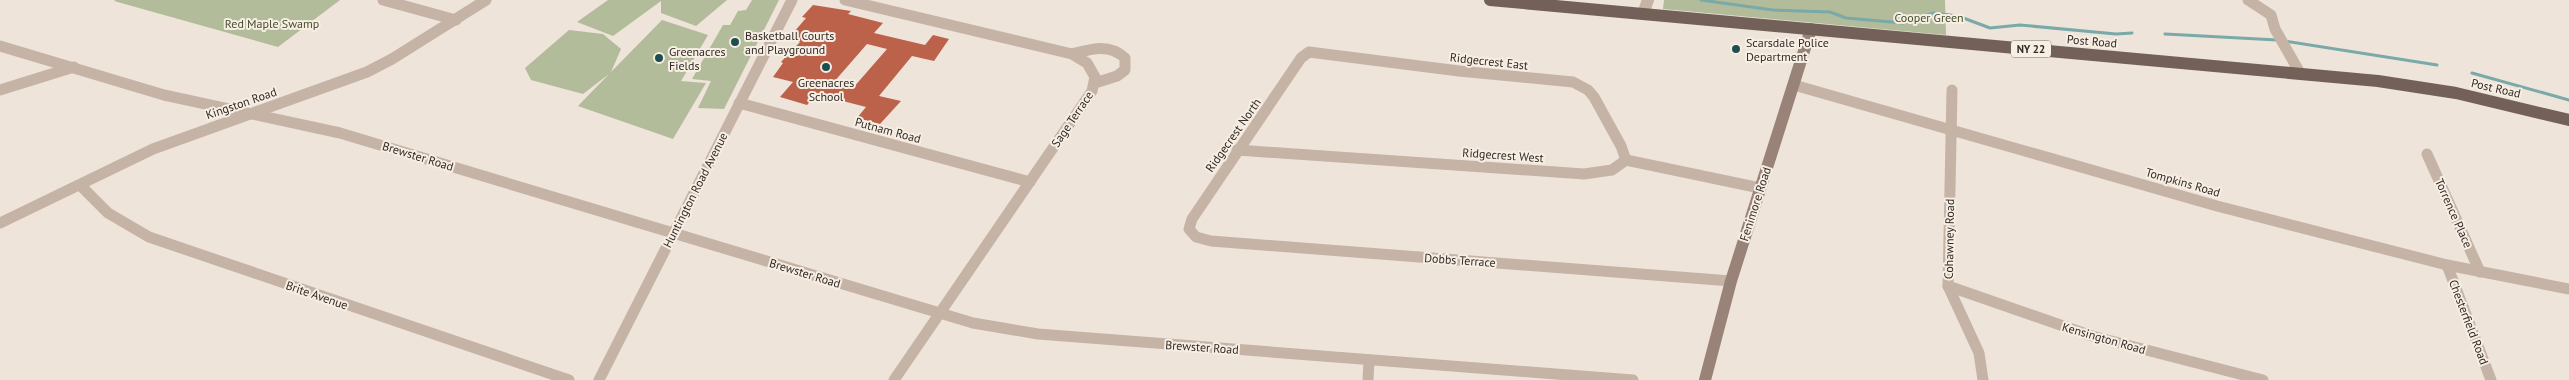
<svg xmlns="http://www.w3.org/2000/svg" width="2569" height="380" font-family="'PT Sans',sans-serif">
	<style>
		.green { fill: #b2bc9a }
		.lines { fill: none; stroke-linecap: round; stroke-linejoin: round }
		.stream { stroke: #7aa9a9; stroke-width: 3 }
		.building { fill: #bc624a; fill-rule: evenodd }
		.minor { stroke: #c5b3a6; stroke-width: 11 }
		.tertiary { stroke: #c5b3a6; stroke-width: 12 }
		.secondary { stroke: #998378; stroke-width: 12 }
		.primary { stroke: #736058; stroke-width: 12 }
		.poi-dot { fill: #1f4e50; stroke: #f7eee4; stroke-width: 2 }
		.labels { text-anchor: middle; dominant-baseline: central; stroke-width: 4; stroke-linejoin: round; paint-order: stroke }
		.shield { fill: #f7eee4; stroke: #6d655f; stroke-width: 1 }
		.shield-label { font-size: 11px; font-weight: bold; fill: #322a26 }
		.park-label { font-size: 12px; fill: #434e2c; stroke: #f7eee4 }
		.poi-label { font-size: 12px; fill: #322a26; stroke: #f7eee4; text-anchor: start }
		.street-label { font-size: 12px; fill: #322a26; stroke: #f7eee4 }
	</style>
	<rect width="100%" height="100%" fill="#efe4d9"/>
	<g class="green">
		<path d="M116,0H340L278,47L114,1Z"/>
		<path d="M608,0H727L696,26L661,13V1L613,36L577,22Z"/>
		<path d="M752,0H779L724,109L698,108L711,81L692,79L723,25H730L738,11L746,10Z"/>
		<path d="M1664,0H1945L1946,35L1663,9Z"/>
		<path d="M662,20L708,35L681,81L706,83L673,139L578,106L609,74L583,94L531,80L525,68L569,30L603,34L621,49L611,72Z"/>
	</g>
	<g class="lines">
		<g class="stream">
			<path d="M1701,0L1773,10L1830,12L1846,18L1903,23L1934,13L1958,16L1990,28L2020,25L2116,34L2132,33"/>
			<path d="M2165,34L2277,40"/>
			<path d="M2285,41L2437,65"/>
			<path d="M2472,73L2569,100"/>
		</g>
	</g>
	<path class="building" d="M813,5L851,11L848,14L883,23L874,33L925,45L933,35L949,39L934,61L912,56L879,96L901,101L880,124L857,118L866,107L816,94L807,105L780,97L793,82L773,77L783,63L781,62L800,42L788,39L806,18L802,17ZM867,44L887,49L853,88L833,83Z"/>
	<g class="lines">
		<g class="minor">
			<path d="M383,0L456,20"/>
			<path d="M845,0L1072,54L1087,63L1095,77L1092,91L894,380"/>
			<path d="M2248,0L2271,15L2275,29L2300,73"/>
			<path d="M0,46L164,95L340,133L973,323L1038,334L1633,380"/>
			<path d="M1072,54C1091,49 1109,43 1125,58V70L1117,76L1095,83"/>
			<path d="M1794,85L2217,206L2447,265L2569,289"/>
			<path d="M0,90L74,67"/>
			<path d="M1952,90L1948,286L1979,353L1983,380"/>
			<path d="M739,103L1030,182"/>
			<path d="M1237,150L1584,174L1612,170L1626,160"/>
			<path d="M2427,154L2480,272"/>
			<path d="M1626,160L1621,146L1594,97L1588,90L1573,82L1459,71L1309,52L1301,58L1192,219L1189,229L1196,237L1211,241L1731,281"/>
			<path d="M1626,160L1760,188"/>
			<path d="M80,185L108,213L149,237L569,380"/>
			<path d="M0,223L153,149L367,72L392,59L486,0"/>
			<path d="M2447,265L2491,380"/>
			<path d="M1948,286L2092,336L2263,380"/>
			<path d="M599,380L792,0"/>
			<path d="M1368,380L1369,360"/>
		</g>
		<path class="tertiary" d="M1643,14L1648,0"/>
		<path class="secondary" d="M1705,380L1731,281L1811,29"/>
		<path class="primary" d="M1490,0L2378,81L2456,93L2569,120"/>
	</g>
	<g class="poi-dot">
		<circle cx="735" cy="42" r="5"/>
		<circle cx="1736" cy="49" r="5"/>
		<circle cx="659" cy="58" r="5"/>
		<circle cx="826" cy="67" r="5"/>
	</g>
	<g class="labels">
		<rect class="shield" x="2011" y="40.5" width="40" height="17" rx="4"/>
		<g class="shield-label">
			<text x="2031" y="49">NY 22</text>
		</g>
		<g class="park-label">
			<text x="1929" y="17">Cooper Green</text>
			<text x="272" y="23">Red Maple Swamp</text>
		</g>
		<g class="poi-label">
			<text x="745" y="35">Basketball Courts<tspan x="745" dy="14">and Playground</tspan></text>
			<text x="1746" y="42">Scarsdale Police<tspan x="1746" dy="14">Department</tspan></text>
			<text x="669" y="51">Greenacres<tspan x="669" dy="14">Fields</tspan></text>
			<text x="826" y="82" text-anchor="middle">Greenacres<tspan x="826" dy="14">School</tspan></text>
		</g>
		<g class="street-label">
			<text transform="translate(2092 41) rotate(5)">Post Road</text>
			<text transform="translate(1489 61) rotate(6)">Ridgecrest East</text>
			<text transform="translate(2496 88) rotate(13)">Post Road</text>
			<text transform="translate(241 103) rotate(-19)">Kingston Road</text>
			<text transform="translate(1072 119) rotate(-56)">Sage Terrace</text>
			<text transform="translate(888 130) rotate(15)">Putnam Road</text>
			<text transform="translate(1233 135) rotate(-55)">Ridgecrest North</text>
			<text transform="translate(1503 155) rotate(4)">Ridgecrest West</text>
			<text transform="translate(418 156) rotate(17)">Brewster Road</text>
			<text transform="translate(2183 182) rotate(16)">Tompkins Road</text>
			<text transform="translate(695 190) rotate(-63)">Huntington Road Avenue</text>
			<text transform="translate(1755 204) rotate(-72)">Fenimore Road</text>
			<text transform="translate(2454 213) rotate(66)">Torrence Place</text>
			<text transform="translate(1949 239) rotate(-89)">Cohawney Road</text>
			<text transform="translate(1460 260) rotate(4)">Dobbs Terrace</text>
			<text transform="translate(805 273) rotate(17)">Brewster Road</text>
			<text transform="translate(317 295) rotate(19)">Brite Avenue</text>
			<text transform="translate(2469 322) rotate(69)">Chesterfield Road</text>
			<text transform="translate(2104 338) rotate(16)">Kensington Road</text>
			<text transform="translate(1202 347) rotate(4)">Brewster Road</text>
		</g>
	</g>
</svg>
